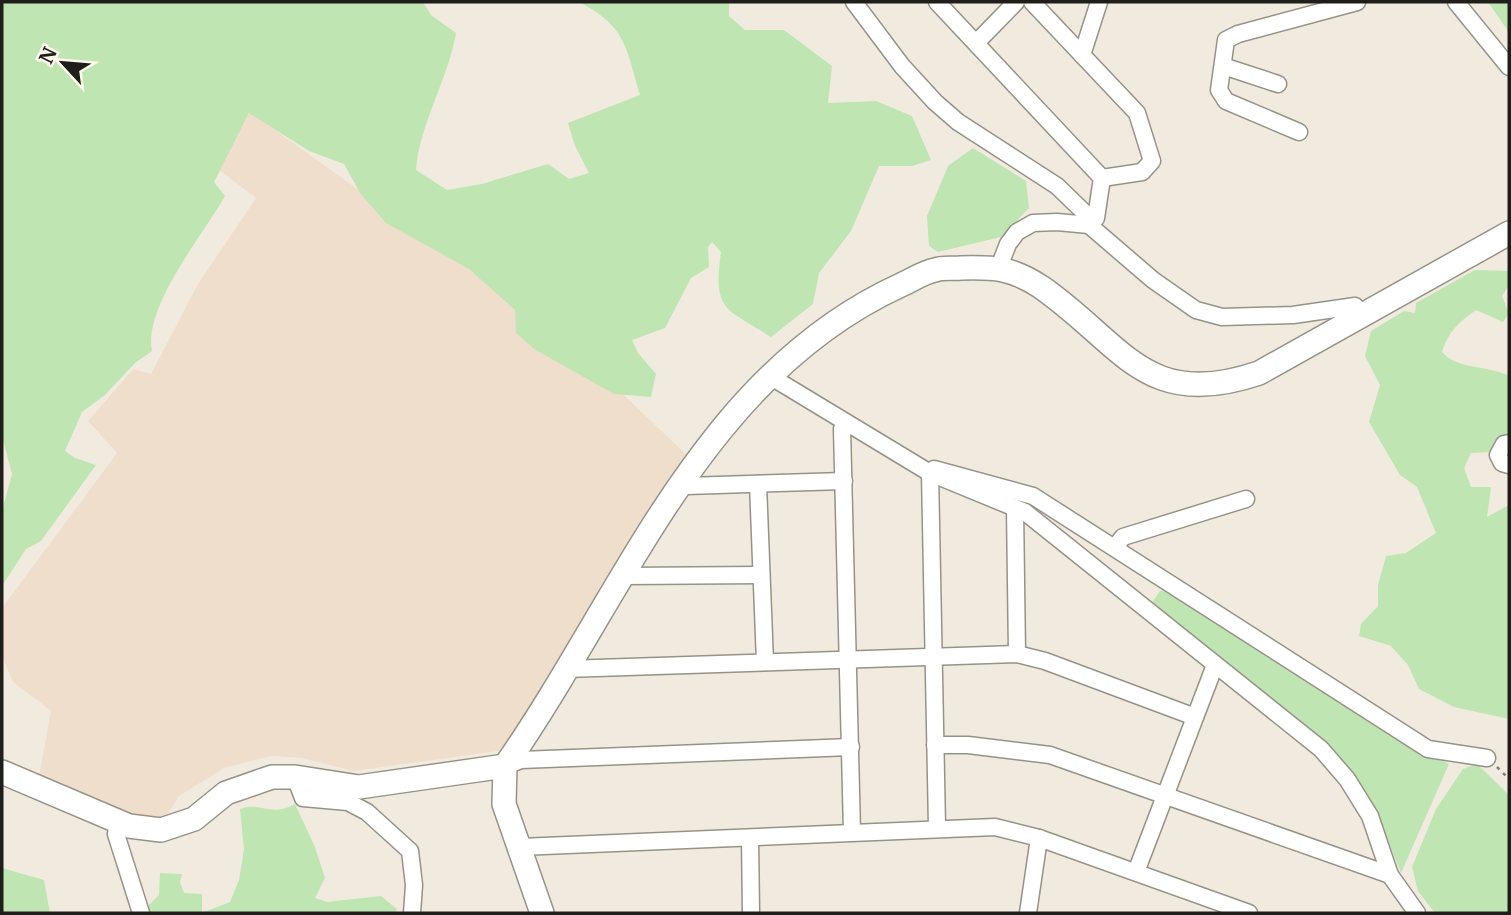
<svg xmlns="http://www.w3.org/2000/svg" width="1511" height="915" font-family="Merriweather,serif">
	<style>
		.industrial { fill: #f0decd }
		.green { fill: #bfe5b3 }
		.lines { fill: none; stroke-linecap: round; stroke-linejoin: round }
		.street-casing { stroke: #979287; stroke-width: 19 }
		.secondary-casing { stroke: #979287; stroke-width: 26 }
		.path { stroke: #817d75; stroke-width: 2.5; stroke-dasharray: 3.5 5; stroke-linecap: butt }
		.street { stroke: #fff; stroke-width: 16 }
		.secondary { stroke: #fff; stroke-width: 23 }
	</style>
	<rect width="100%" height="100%" fill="#f1ebdf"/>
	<path class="industrial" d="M250,112L491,285L612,384L688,456L506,750L353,771L302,758L271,756L224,768L179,796L166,817L127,816L39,776L51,711L13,682L2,656V608L117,453L88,421L133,369L151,374L198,284L256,198L219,170Z"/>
	<g class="green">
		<path d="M2,2H423L431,15L456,33C448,80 420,122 416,170L447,190L482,184L548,164L569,179L589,173L575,146L568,123L640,95C626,47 626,26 579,2H729V16L745,30H784L832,66L828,103L876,101L912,116L931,160L912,166H879L851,231L819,273L813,304L771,337C724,307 713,311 721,252L712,242L708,247L709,267L691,278L665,328L632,340L638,353L656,374L651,397L614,394L534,349L516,333L515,310L469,269L386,223L360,193L344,164L309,151L249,113L214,182L225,196C203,235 143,307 152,351L135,363L105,395L82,412L65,451L75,458L96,465L41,541L26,549L2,586V511L12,474L2,436Z"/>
		<path d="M1488,2H1509V32L1508,31Z"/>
		<path d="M973,148L1026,181L1029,208L1001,237L938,252L929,246L927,216L948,166Z"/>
		<path d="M1475,270L1509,271V285L1502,296L1509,313L1503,322L1476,310C1459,322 1448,332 1442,352C1457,370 1489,365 1509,376V441L1490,452L1471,453L1464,468L1471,487H1491L1487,517L1509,505V719L1454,707L1419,689L1408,665L1391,646L1359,636L1361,624L1378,606V585L1386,556L1406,553L1436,533L1417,487L1400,475L1369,422L1380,385L1365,356L1371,331L1404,311L1415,313L1416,303Z"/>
		<path d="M1168,589C1257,652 1351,714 1449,764L1401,873L1373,803L1322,744L1151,604L1160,591Z"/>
		<path d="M1477,764L1509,795V913H1435L1418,891L1412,867L1436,809L1463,769Z"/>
		<path d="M295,804L315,847L325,878L315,898L327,902L381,896L397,909L395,913H150L148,906L159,895L160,873L182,874L180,882L184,893L202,894V913L230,902L239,880L244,849L240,809C261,801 270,818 295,804Z"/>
		<path d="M2,868L44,880L50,913H2Z"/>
	</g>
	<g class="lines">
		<g class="street-casing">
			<g id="street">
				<path d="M854,2L902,66L935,102L958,122L1057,186L1089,217V225"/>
				<path d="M937,2L1102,178L1096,218L1089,225"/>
				<path d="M1032,2L1137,113L1152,161L1142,172L1102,178"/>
				<path d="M1456,2L1509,67"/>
				<path d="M976,43L1016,2"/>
				<path d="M1082,55L1099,2"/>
				<path d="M1223,66L1278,84"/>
				<path d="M1299,132L1226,101L1219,90L1226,40L1238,34L1357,2"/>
				<path d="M999,267L1008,244L1017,232L1033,223L1057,222L1089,225L1153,280L1196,310L1222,317L1293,315L1355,306L1362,315"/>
				<path d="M768,375L930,473L1025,512L1321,749L1347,779L1370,816L1390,875L1417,913"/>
				<path d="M844,423L842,429L852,832"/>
				<path d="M1509,443L1504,444L1498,455L1502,463L1509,465"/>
				<path d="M681,482L687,486L844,481"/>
				<path d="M758,484L765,662"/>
				<path d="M1015,508L1017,654"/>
				<path d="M1115,547L1123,537L1246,499"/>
				<path d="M624,576L761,575"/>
				<path d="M566,669L1017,654L1045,661L1195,717"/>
				<path d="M935,745H968L1050,755L1390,875"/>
				<path d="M505,766L521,760L851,747"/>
				<path d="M295,777L303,798L348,802L367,812L410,851L414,885L412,913"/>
				<path d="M118,821L116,834L141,913"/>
				<path d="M937,827L930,473L934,469L1033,496L1428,749L1487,758"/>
				<path d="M750,838L751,913"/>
				<path d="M520,847L995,827L1039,838L1249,913"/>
				<path d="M1136,872L1215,665"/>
				<path d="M1028,913L1039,838"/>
			</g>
		</g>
		<g class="secondary-casing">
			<g id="secondary">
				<path d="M2,772L129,826L161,830L194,819L226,793L272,777H295L359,787L505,766"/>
				<path d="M542,913L504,804L505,766C624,596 701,376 901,285C912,280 924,272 935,270C943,267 953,269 961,268C995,267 1012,268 1041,287C1123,344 1145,412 1259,373L1509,233"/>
			</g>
		</g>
		<path class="path" d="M1497,767L1509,779"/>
		<use href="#street" class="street"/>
		<use href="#secondary" class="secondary"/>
	</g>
	<rect width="1511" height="915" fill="none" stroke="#201e1a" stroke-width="7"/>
	<g transform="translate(63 63) rotate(296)" stroke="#fef8ed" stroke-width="5" paint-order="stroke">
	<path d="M0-5L12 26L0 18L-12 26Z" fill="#201e1a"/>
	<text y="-10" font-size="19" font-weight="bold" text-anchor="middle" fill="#201e1a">N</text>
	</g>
</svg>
